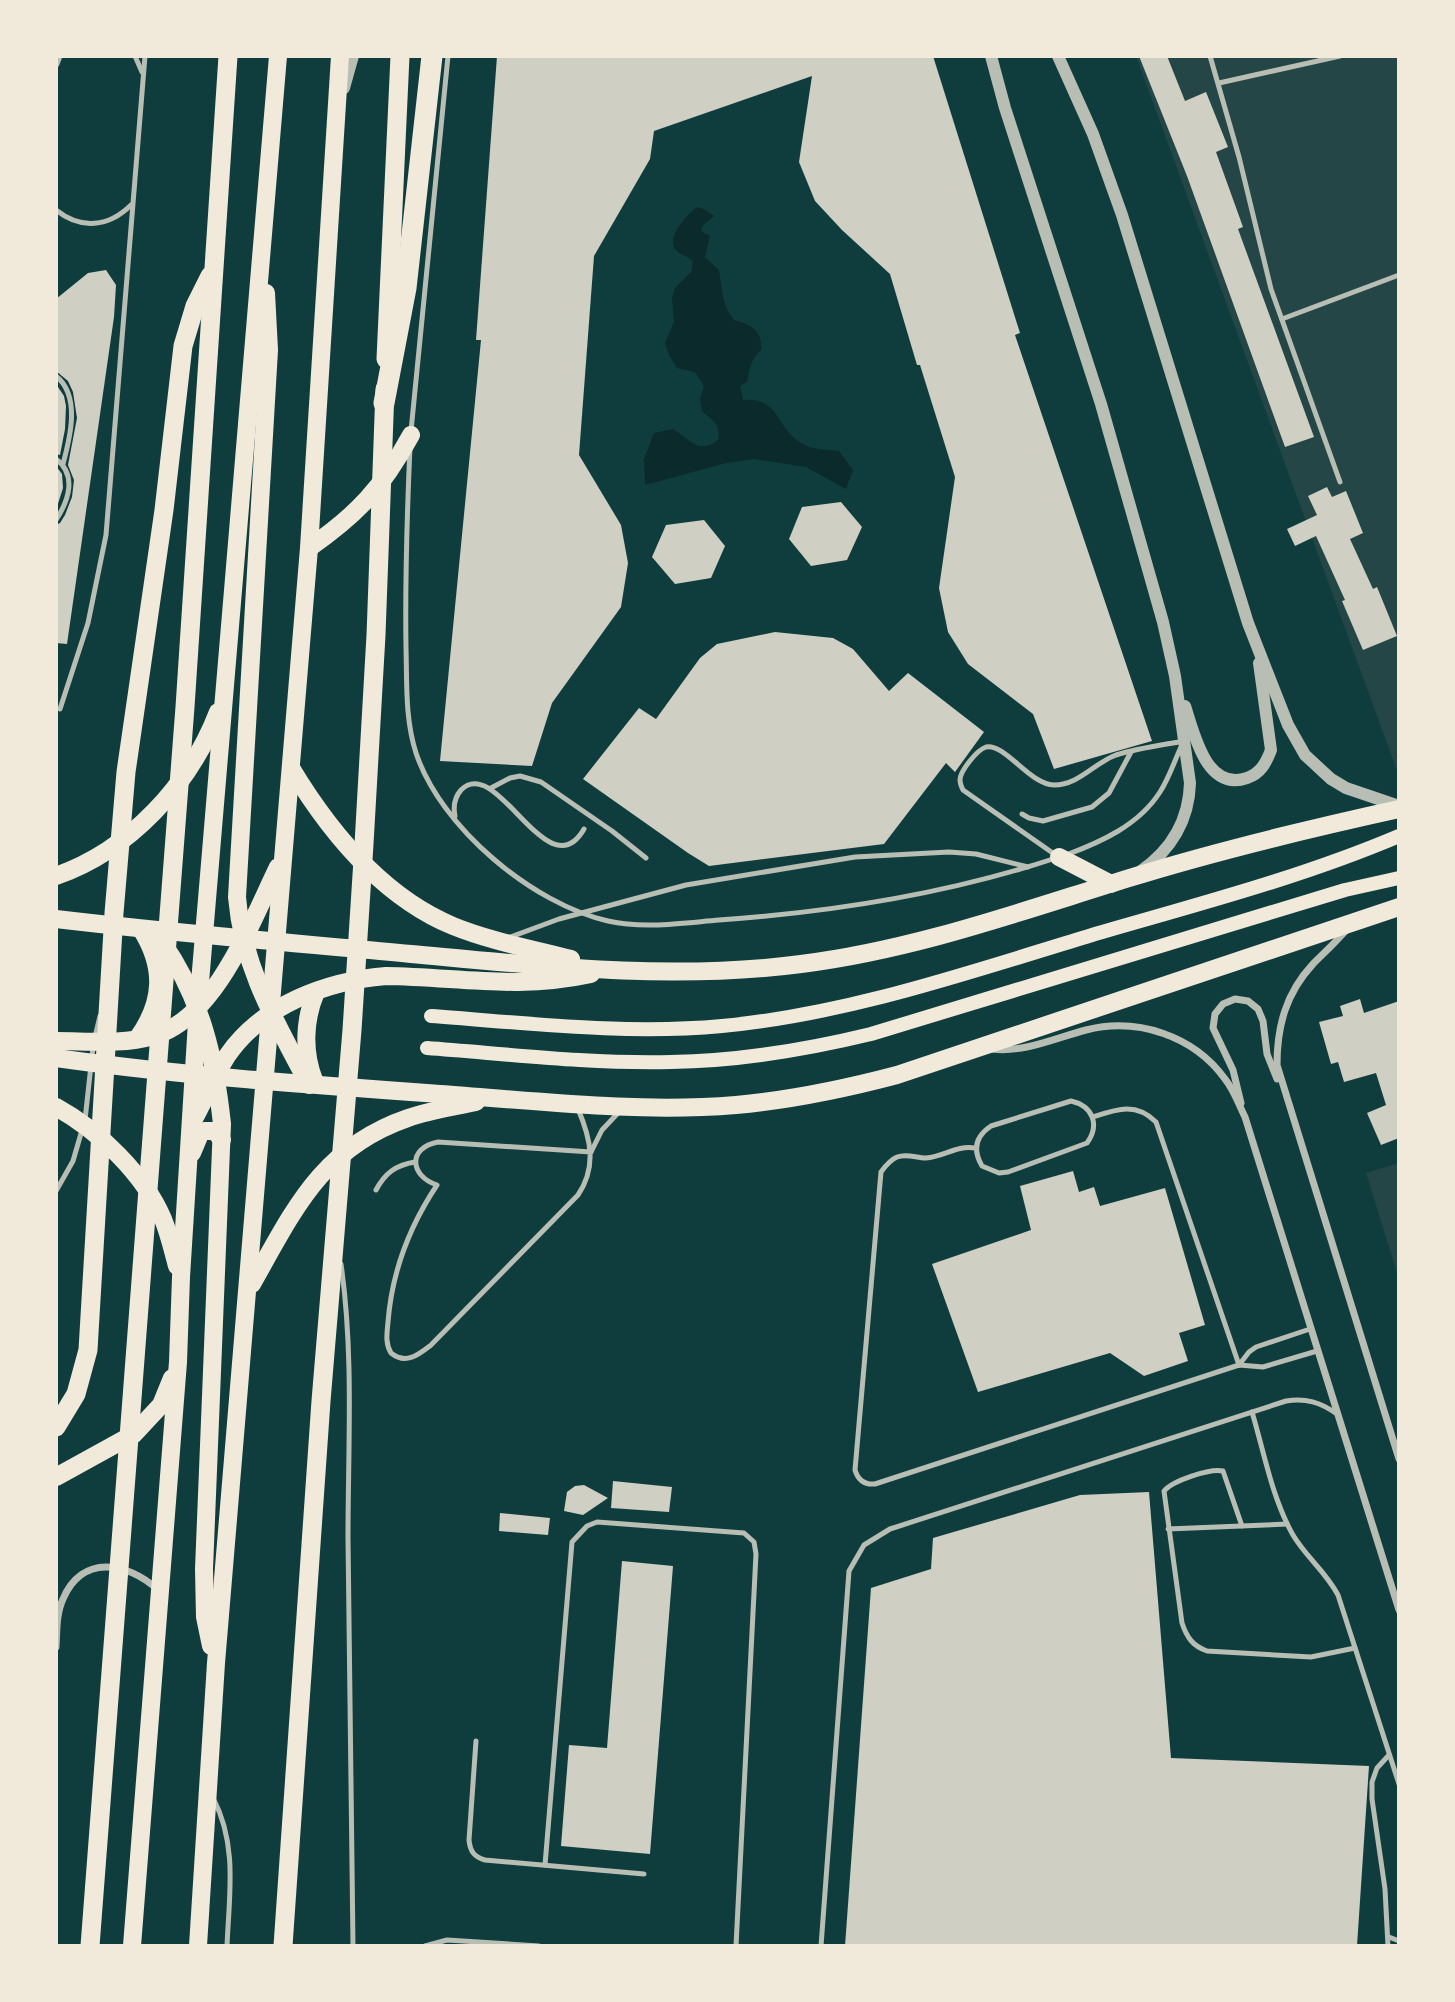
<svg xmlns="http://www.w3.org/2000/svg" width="1455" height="2002" font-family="Mulish,sans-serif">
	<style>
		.green { fill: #244646 }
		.water { fill: #0a2a2b }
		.building { fill: #cfcfc3 }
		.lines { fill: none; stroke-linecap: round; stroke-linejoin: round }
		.service { stroke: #b8beb3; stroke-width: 5 }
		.minor { stroke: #b8beb3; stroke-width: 7 }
		.tertiary { stroke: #b8beb3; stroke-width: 12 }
		.secondary { stroke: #f1e9da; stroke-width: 14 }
		.primary { stroke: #f1e9da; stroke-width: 18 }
		.trunk { stroke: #f1e9da; stroke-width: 19 }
		.motorway { stroke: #f1e9da; stroke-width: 21 }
	</style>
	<rect width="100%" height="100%" fill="#0f3d3e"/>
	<g class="green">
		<path d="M1136,56H1399V776Z"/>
		<path d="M1399,1163V1279L1366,1173Z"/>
	</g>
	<path class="water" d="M697,207L704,209L714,216L703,225L701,231L710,236L705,257L719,270L723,297L727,310L734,320C751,324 763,331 761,350C751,358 749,370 747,382L740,386L743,400C780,397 775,427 801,443C812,450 826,449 839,451L853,470L846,489L806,467L754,459L726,463L645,485L644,459L654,433L673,429C691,440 698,455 718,440C721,424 713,421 702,411L700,399L704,386L695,372L677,368L669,355L665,343L674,322L672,297L675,288L691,272L693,262C688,256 684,256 678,252C662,240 688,214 697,207Z"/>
	<g class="building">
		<path d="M497,56H933L1020,333L1015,335L1152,741L1054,769L1033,714L968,664L948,632L939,588L955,477L920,365H917L890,274L842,230L815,201L799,162L812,76L654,131L650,159L594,256L579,455L621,525L628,563L621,607L552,703L532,766L440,761L481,340H476Z"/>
		<path d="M1139,56H1167L1185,101L1206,92L1228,147L1216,152L1243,227L1238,229L1314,437L1285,447L1187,176Z"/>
		<path d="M106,270L116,285L114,317L67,644L56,643V525L60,523L65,515L72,497L74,480L68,465L77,418L73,392L68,381L56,371V299L88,273Z"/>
		<path d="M56,384L64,396L66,406L65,429L60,455L56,454Z"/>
		<path d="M56,466L62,474L63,488L56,510Z"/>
		<path d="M1327,487L1332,497L1346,491L1363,533L1350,539L1373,589L1377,587L1397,636L1363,650L1342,601L1345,600L1316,536L1295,546L1287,529L1317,515L1308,496Z"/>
		<path d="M841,502L862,527L847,560L811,566L789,539L802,507Z"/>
		<path d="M704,520L725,546L711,578L675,584L652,557L666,525Z"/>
		<path d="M775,632L833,638L853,649L889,691L908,673L984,732L955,772L946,763L884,844L709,866L688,853L583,779L639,708L656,719L700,658L717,644Z"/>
		<path d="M1360,999L1364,1013L1399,1001V1138L1381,1145L1367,1113L1386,1105L1376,1073L1344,1082L1338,1062L1331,1064L1319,1022L1343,1016L1340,1006Z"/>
		<path d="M1073,1171L1079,1192L1094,1187L1100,1206L1165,1188L1205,1325L1179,1333L1188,1361L1144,1376L1110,1353L978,1392L932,1264L1031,1230L1020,1186Z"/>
		<path d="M613,1481L672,1487L669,1512L611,1508Z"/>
		<path d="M584,1485L608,1498L583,1515L564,1511L567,1492L575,1486Z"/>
		<path d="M1149,1492L1171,1758L1369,1766L1357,1946H845L871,1588L931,1569L933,1538L1080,1495Z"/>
		<path d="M500,1513L550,1518L548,1535L499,1531Z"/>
		<path d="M622,1561L673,1566L650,1854L561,1846L569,1745L607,1748Z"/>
	</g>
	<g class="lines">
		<g class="service">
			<path d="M135,56L142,72"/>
			<path d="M1210,56L1239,157L1271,289L1340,482"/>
			<path d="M1219,83L1340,56"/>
			<path d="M56,210C81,230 109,227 131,205"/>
			<path d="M1282,319L1399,275"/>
			<path d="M56,376C81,396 70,438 63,464"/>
			<path d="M411,431L448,56"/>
			<path d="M410,447C407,514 405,581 406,648C407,683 405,719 416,753C441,828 533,904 608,921C644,929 683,923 719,920C834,912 947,894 1056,858"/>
			<path d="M56,459C77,475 69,500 56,520"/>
			<path d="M60,709L88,623L106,535L145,56"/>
			<path d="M491,788L510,778L520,776L541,782L612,831L646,858"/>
			<path d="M1022,814L1029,818L1043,821L1092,807L1109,793L1131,752"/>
			<path d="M455,816C453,806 454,798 461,790C497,753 548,892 584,829"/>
			<path d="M1066,855C1101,842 1139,825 1160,792C1169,778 1174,762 1181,747"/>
			<path d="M1057,856L963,790C961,786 960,784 960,780C960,771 977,750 986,747C1005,743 1029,784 1054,785C1079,785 1094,763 1116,755C1138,748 1162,745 1184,741"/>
			<path d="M508,938L559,919L686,885L855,857L949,852L976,854L1028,867"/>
			<path d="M95,1037L100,1016"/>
			<path d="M1071,1101C1093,1106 1100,1125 1087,1143L1008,1172L999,1173L982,1166C972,1149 976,1136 991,1126Z"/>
			<path d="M578,1109C591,1139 597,1167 578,1195L431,1345C418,1355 406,1365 391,1353C385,1343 387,1333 388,1322C392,1271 409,1227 437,1185C410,1176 407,1148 438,1142L591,1152"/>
			<path d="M1093,1117C1117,1109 1136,1102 1156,1122L1239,1365"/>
			<path d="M85,1120L93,1047"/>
			<path d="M975,1148C956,1145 944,1157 926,1158C916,1158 907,1153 897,1157C890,1160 886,1165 881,1172L855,1470C858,1480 864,1485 875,1484L1239,1365L1263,1367L1317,1351"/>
			<path d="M591,1152L602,1130L619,1112"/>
			<path d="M376,1190C385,1173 396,1165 415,1162"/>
			<path d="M56,1191L73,1161L82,1130"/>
			<path d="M341,1264C354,1355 348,1447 348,1538C349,1674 351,1810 353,1946"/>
			<path d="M1239,1365L1249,1352L1256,1347L1310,1329"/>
			<path d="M1252,1412C1264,1452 1272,1498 1293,1535C1306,1557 1326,1572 1338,1595L1399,1784"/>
			<path d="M1242,1526L1223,1471C1210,1468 1172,1481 1164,1491L1182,1623C1187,1638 1193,1646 1207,1651L1311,1657L1355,1648"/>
			<path d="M1168,1529L1287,1524"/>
			<path d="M476,1741L469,1840C470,1851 474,1857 485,1860L644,1874"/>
			<path d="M213,1798C238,1845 229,1896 227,1946"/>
			<path d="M545,1865L572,1542L587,1526L597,1522L744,1533L754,1542L756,1554L736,1946"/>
			<path d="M1389,1937L1399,1941"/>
			<path d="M425,1946L447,1940L539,1946"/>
			<path d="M821,1946L849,1571L864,1545L890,1529L1286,1401C1306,1398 1320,1402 1337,1414"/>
			<path d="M1388,1946L1385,1889L1372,1799V1782L1377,1768L1389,1755"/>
		</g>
		<g class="minor">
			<path d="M56,64L59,56"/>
			<path d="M1348,928C1337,941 1325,952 1313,964C1286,993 1277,1026 1277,1065L1399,1459"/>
			<path d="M992,1049C1024,1053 1055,1038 1086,1030C1138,1017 1194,1036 1225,1079C1234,1090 1239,1105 1245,1117L1399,1610"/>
			<path d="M1241,1103L1233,1070L1213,1028L1215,1014L1223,1004L1235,999L1248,1001L1258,1009L1263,1021L1267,1054L1277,1079"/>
			<path d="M56,1647C57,1632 56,1614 63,1599C82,1554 127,1562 157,1589"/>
		</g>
		<g class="tertiary">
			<path d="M991,56L1005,108L1101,404L1163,622L1175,676L1190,783C1189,820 1171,850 1141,871"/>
			<path d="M1058,56L1093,134L1122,215L1248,623L1288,725L1305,755L1331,779L1346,788L1399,806"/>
			<path d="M344,88L353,56"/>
			<path d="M1185,706C1194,733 1206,792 1247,778C1261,773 1266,763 1271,750L1259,663"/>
		</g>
		<g class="secondary">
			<path d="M431,1016C528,1023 625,1035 722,1026C849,1014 970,972 1092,935C1195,905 1300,878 1399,836"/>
			<path d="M427,1048C508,1054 590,1064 671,1062C739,1061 805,1050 871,1034L1345,890L1399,878"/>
		</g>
		<g class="primary">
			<path d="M266,293L269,350L237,897C243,969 276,1022 309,1085"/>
			<path d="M309,548C358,514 382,488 411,435"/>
			<path d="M291,768C329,831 383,897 453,926C490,941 532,949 571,959"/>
			<path d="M1059,857L1111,884"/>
			<path d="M56,876C130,850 190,785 218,712"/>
			<path d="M56,919C174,933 293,943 411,954C541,966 672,981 801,964C913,950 1019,912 1126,879C1216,851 1308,829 1399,809"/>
			<path d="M162,942C201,997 215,1058 222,1124L204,1569L205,1617L211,1646"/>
			<path d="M137,1039C164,1002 165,967 141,929"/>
			<path d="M56,1041C88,1041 122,1045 153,1036C216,1019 252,920 278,867"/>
			<path d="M56,1058C184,1076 312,1085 440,1094C538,1101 638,1113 736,1105C791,1100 844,1089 897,1075L1399,907"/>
			<path d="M314,1080C303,1052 304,1020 316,992"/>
			<path d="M56,1107C98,1130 144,1174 163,1219C169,1234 173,1251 177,1266"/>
			<path d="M194,1119C205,1099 214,1076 227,1056C262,1005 326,981 386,976C459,977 518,990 591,974"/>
			<path d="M192,1153L200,1134L204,1131H215L222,1140"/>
			<path d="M252,1284C294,1210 321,1148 408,1118C430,1110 454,1107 476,1102"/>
			<path d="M56,1477L134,1434L161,1405L172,1378"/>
			<path d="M132,1946L178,1362L181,1277L198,1006L278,56"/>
			<path d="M198,1946L216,1663L309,548L340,56"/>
		</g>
		<g class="trunk">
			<path d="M386,359L400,56"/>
			<path d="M56,1427L76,1394L88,1350L114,913L126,772L164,510L183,346L195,306L210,276"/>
			<path d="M90,1946L185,707L228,56"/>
			<path d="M283,1946L321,1401L352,1030L364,844L376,635L385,389"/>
		</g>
		<path class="motorway" d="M384,403L406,288L432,56"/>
	</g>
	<rect width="1455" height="2002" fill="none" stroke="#f1e9da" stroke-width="116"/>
</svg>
